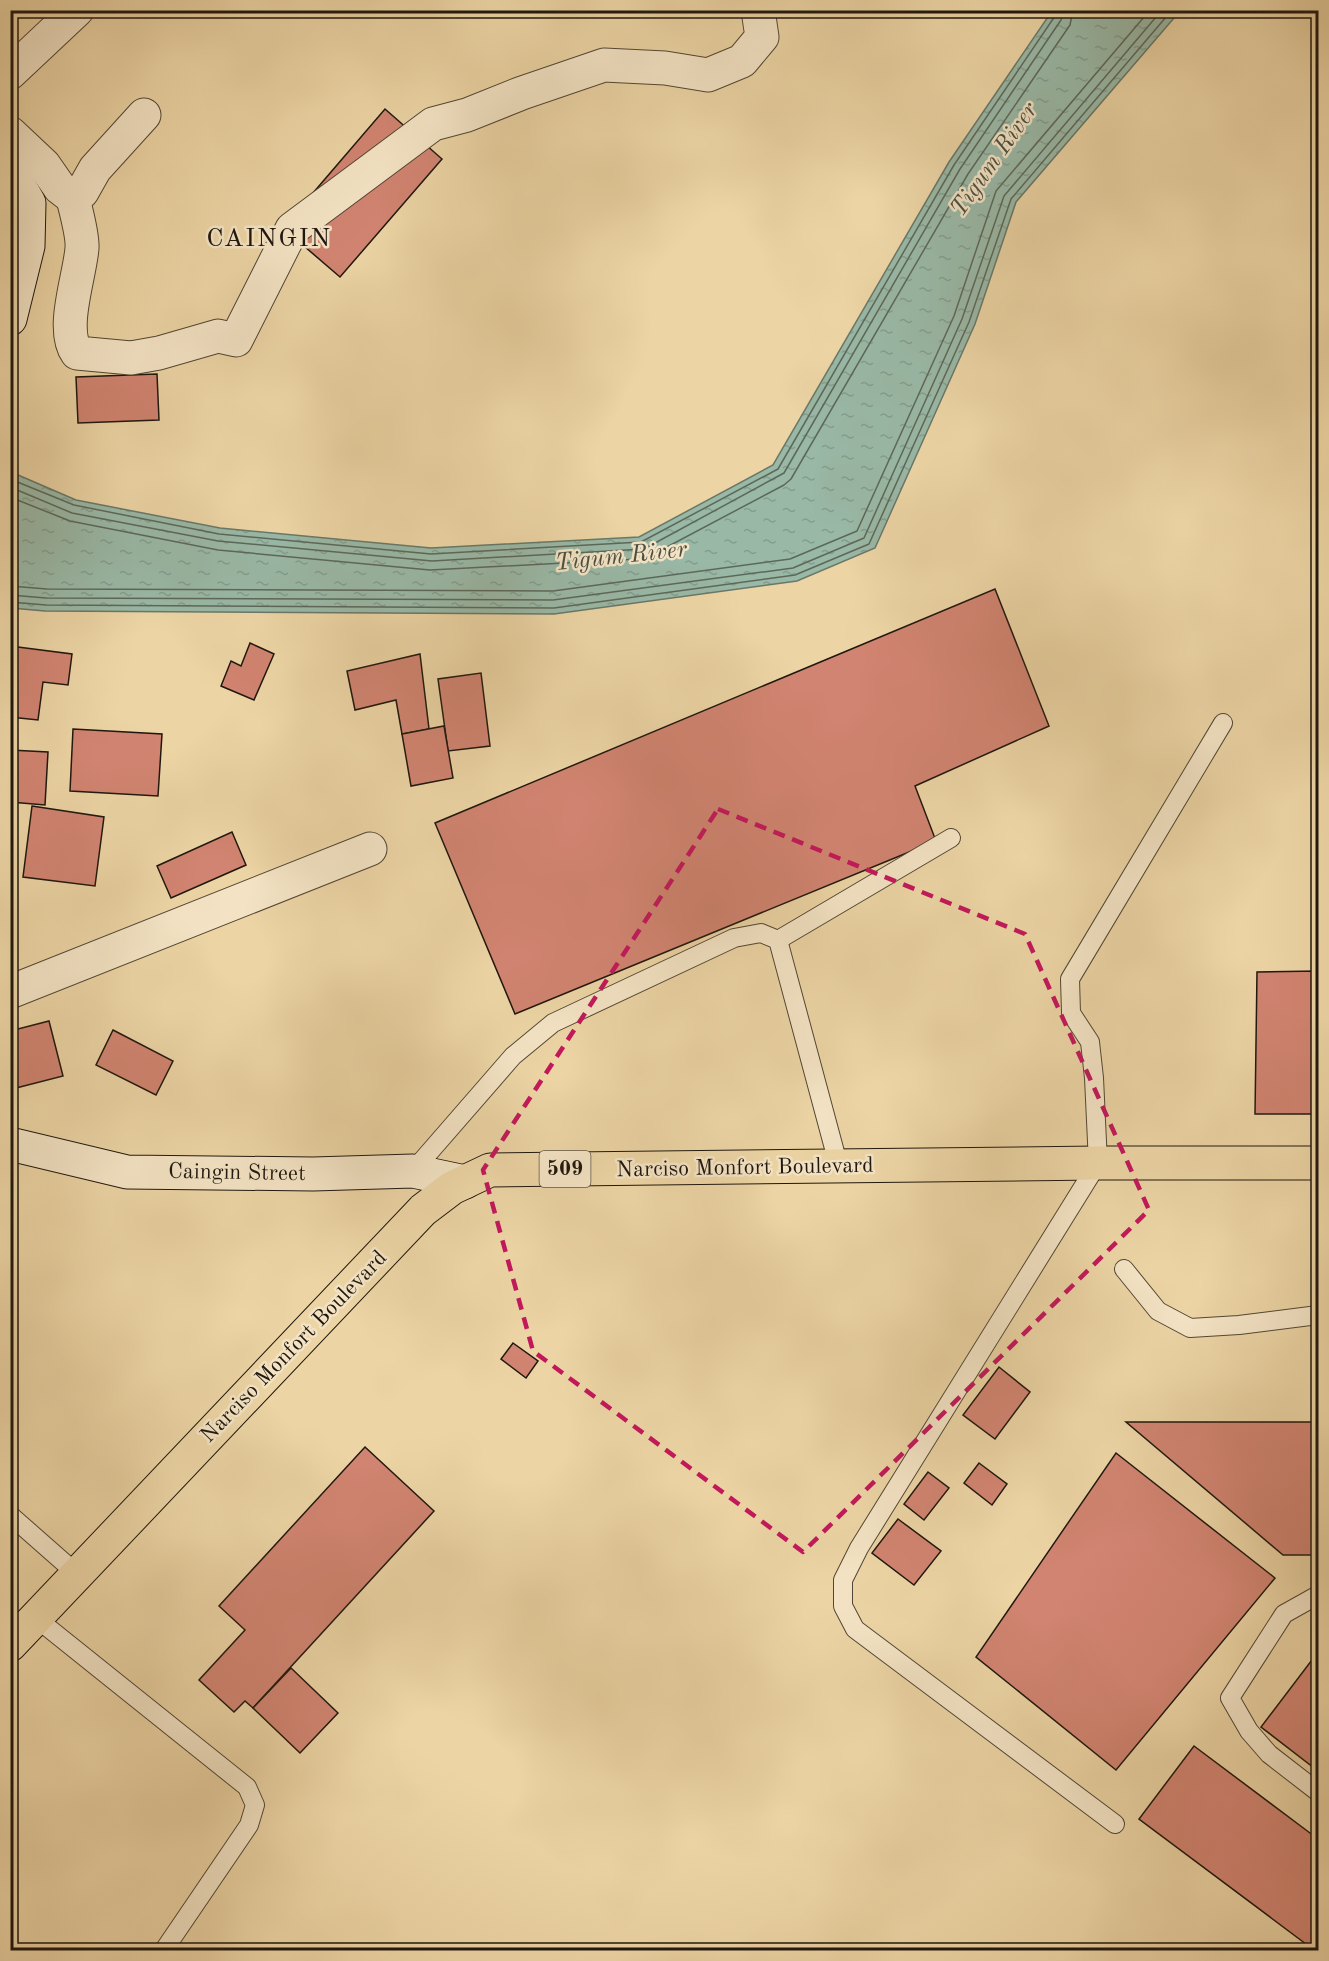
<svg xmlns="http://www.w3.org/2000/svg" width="1329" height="1961" font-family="'Old Standard TT',serif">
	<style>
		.water { fill: url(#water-ripples); stroke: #687869; stroke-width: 1.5 }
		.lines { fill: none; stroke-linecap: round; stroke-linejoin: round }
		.shore { stroke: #5c685a; stroke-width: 1.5 }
		.building { fill: #d18471; stroke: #1f170e; stroke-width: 1.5 }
		.service-casing { stroke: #524634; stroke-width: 20 }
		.minor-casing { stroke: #524634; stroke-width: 35 }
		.secondary-casing { stroke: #1f170e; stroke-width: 35 }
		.primary-casing { stroke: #1f170e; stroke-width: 35 }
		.service { stroke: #f3e3c4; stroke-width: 18 }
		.minor { stroke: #f3e3c4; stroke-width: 33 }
		.secondary { stroke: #f3e3c4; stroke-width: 33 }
		.primary { stroke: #ecd4a4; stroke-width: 33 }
		.marked { fill: none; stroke: #c2185b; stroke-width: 4.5; stroke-dasharray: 12 8; stroke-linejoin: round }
		.labels { text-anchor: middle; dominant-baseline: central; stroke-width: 5; stroke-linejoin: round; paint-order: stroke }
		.shield { fill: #f3e3c4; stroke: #5f5445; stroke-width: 1.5 }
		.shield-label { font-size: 21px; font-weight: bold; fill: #1f170e }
		.street-label { font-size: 22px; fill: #1f170e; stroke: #f3e3c4 }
		.water-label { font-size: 24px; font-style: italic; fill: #4a4f43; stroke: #f3e3c4 }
		.quarter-label { font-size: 26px; letter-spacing: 1.5px; fill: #1f170e; stroke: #f3e3c4 }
	</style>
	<defs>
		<pattern id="water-ripples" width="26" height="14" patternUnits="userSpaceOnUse" patternTransform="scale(1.5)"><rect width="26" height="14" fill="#99b8a6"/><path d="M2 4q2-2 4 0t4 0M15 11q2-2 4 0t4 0" fill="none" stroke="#839d8e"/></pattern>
	</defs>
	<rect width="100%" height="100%" fill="#ecd4a4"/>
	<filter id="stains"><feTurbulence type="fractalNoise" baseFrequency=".00333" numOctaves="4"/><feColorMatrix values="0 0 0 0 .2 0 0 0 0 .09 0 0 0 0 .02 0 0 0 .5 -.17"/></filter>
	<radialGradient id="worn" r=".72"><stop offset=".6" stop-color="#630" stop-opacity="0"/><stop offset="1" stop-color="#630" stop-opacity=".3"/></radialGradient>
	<path class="water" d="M1052,11H1180L1016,202L975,324L875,548L797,581L554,614L45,611L11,608V472L76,500L220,528L431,548L639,537L773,465L949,162Z"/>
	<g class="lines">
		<g class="shore">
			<path d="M10,479L74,505L219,534L431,554L641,542L778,469L954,165L1055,16L1056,10"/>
			<path d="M10,487L72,513L218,541L432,561L644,549L784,473L960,169L1061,20L1064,10"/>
			<path d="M10,497L70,521L218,550L430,570L639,559L648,557L784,485L791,479L968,174L1070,25L1073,10"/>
			<path d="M10,586L47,589L553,591L790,559L857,531L954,316L996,191L1150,10"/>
			<path d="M10,595L46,598L553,600L793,568L864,538L962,319L1004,196L1162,10"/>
			<path d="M10,602L46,605L554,608L795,575L869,544L969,322L1011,199L1172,10"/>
		</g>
	</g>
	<g class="building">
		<path d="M385,109L442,159L340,277L283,228Z"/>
		<path d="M157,374L159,420L78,423L76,377Z"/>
		<path d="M995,589L1049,726L915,786L936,841L515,1014L435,823Z"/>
		<path d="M250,643L274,654L254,700L221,686L231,661L241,666Z"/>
		<path d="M10,646L72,654L68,685L43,682L38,720L10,717Z"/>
		<path d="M420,654L429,729L402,734L396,700L355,710L347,671Z"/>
		<path d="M481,673L490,746L448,751L438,679Z"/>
		<path d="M444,726L453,778L411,786L402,734Z"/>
		<path d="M73,729L162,734L158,796L70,791Z"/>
		<path d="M10,750L48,752L45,805L10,802Z"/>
		<path d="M32,806L104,817L95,886L23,877Z"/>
		<path d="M232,832L246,865L171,898L157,866Z"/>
		<path d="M1318,971V1114H1255L1257,972Z"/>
		<path d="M49,1021L63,1076L12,1089L10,1082V1031Z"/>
		<path d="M113,1030L173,1061L156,1095L96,1065Z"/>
		<path d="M513,1343L538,1361L526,1378L501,1359Z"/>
		<path d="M999,1367L1030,1392L995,1439L963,1415Z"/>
		<path d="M1126,1422H1318V1555H1283Z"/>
		<path d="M365,1447L434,1511L253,1708L245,1701L234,1712L199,1680L245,1630L219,1606Z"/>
		<path d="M1116,1453L1275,1578L1116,1770L976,1657Z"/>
		<path d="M979,1463L1007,1484L992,1505L964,1483Z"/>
		<path d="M928,1472L949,1488L924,1520L904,1504Z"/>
		<path d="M898,1519L941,1551L914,1585L872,1553Z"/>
		<path d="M1318,1652V1771L1261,1727Z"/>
		<path d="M291,1668L338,1713L300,1753L253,1708Z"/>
		<path d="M1194,1746L1318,1839V1950H1314L1139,1819Z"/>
	</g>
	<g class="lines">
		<g class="service-casing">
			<g id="service">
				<path d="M778,940L951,838"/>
				<path d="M413,1171L513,1056L553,1023L734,938L761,933L778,940L839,1167"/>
				<path d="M1124,1269L1158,1311L1190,1328L1239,1325L1318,1315"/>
				<path d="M10,1515L77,1574"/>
				<path d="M1318,1595L1284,1614L1230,1698L1249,1731L1269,1754L1318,1792"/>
				<path d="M36,1618L247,1787L255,1805L249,1825L164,1950"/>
				<path d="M1115,1824L855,1629L843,1606V1580L859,1548L1098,1163L1094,1078L1090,1042L1071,1013L1070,979L1223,723"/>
			</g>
		</g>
		<g class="minor-casing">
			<g id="minor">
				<path d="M10,73L77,10"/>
				<path d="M10,133L44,165L60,188L73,198L82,192L95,169L144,115"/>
				<path d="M73,198C76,212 83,235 82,248C80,276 60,329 77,353L131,358L159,353L218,336L236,340L292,229L433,124L467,115L522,93L604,65L665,68L708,75L742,61L762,37L758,10"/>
				<path d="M10,992L370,849"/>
			</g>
		</g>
		<g class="secondary-casing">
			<g id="secondary">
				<path d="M10,174L13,175L29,203L28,246L10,319"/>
				<path d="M10,1144L127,1172L313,1174L413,1171L465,1182"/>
			</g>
		</g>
		<g class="primary-casing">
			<path id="primary" d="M10,1645L423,1210L452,1188L490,1170L1098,1163H1318"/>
		</g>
		<use href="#service" class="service"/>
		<use href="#minor" class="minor"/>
		<use href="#secondary" class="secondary"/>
		<use href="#primary" class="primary"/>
	</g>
	<path class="marked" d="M718,809L1025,934L1149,1210L803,1552L533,1351L483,1170Z"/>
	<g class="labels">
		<rect class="shield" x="539.5" y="1151" width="51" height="36" rx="4.5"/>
		<g class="shield-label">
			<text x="565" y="1169">509</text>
		</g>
		<g class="street-label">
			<text transform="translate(745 1168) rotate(-1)">Narciso Monfort Boulevard</text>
			<text transform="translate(237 1173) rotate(1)">Caingin Street</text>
			<text transform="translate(294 1347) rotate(-46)">Narciso Monfort Boulevard</text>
		</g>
		<g class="water-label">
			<text transform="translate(995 160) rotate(-55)">Tigum River</text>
			<text transform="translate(621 557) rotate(-6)">Tigum River</text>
		</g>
		<g class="quarter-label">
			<text x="269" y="239">CAINGIN</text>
		</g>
	</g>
	<rect width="1329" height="1961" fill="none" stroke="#ecd4a4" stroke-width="36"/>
	<rect x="12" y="12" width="1305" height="1937" fill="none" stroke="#1f170e" stroke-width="3"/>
	<rect x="18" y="18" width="1293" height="1925" fill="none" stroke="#1f170e" stroke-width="1.5"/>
	<rect width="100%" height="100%" filter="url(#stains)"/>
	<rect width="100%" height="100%" fill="url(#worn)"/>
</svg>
